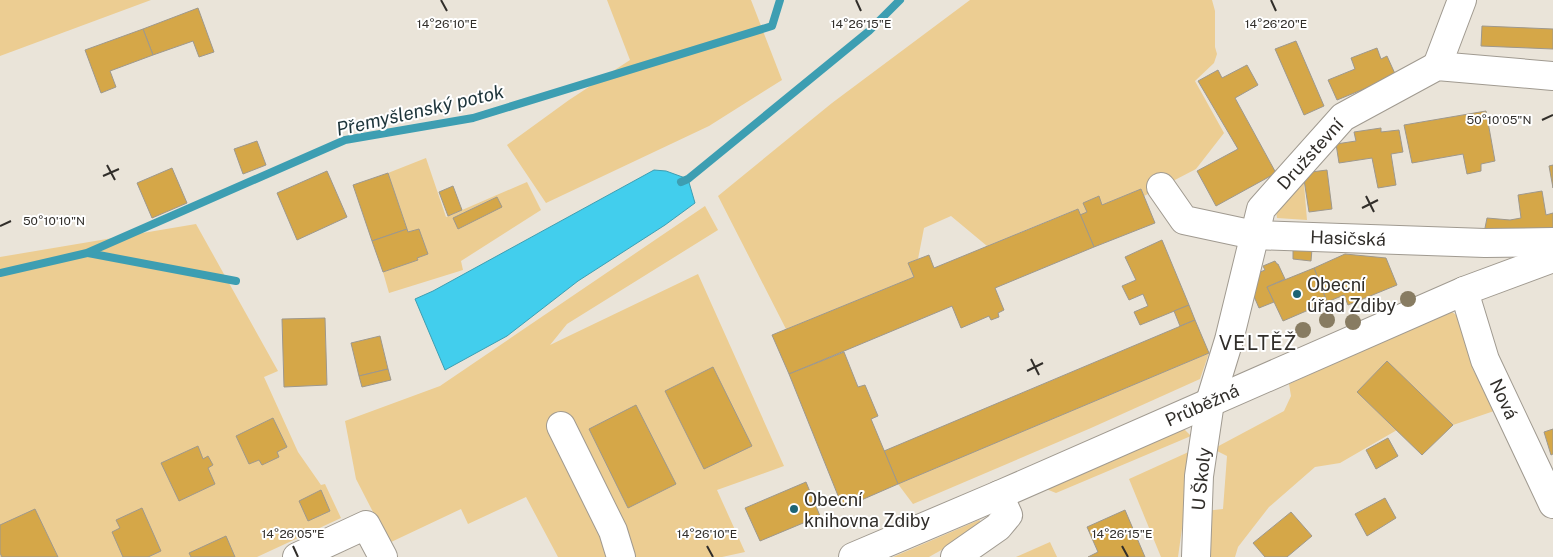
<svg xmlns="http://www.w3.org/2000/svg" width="1553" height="557" font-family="'Public Sans',sans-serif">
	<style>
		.green { fill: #eccd92 }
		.water { fill: #42ceed; stroke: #3d9eb2 }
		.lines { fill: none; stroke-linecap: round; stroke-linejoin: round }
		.stream { stroke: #3d9eb2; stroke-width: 8 }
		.building { fill: #d5a748; stroke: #9e988d }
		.minor-casing { stroke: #a09a90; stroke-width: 30 }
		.minor { stroke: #fff; stroke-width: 28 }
		.tree { fill: #887c62 }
		.ticks { fill: none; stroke: #312e2a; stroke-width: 2 }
		.poi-dot { fill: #1d6474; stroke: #fff; stroke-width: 2 }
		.labels { text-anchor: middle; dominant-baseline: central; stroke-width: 4; stroke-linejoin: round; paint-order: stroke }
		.street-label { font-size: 18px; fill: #312e2a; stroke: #fff }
		.poi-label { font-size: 18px; fill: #312e2a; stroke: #fff; text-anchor: start }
		.water-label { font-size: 19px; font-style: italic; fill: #1d343a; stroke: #fff }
		.quarter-label { font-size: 20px; letter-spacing: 1px; fill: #312e2a; stroke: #fff }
		.ticks-label { font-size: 12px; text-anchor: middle; fill: #312e2a; stroke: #fff; stroke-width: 4; stroke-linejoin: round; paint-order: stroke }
	</style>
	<rect width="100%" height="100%" fill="#eae4d9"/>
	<g class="green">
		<path d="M0,0H151L0,56Z"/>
		<path d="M607,0H751L782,80L709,126L546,203L507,145L569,100L630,60Z"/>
		<path d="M970,0H1212L1215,11V47L1217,54L1214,63L1195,81L1224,133L1196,169L1144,196L1141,189L1102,205L1098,196L1084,203L1087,212L1080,215L1077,209L987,246L951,216L924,228L918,259L908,263L914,277L786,329L718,196L832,103Z"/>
		<path d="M426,158L446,217L527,182L541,210L461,261L463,270L389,293L383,272L418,260L417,258L428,254L419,229L408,232L388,173Z"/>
		<path d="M1303,173L1307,220L1277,218L1276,210Z"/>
		<path d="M705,206L718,230L567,324L550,345L698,274L784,466L717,490L745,552L722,557H558L526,497L468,524L461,509L389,543L356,479L345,421L440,386Z"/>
		<path d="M196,224L278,371L264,377L298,452L321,485L325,484L341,518L257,557H0V257Z"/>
		<path d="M1448,312H1452L1462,319L1473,370L1497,410L1453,425L1387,362L1357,392L1397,430L1340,463L1315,467L1269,507L1238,547L1235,557H1204L1205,511L1223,509L1227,456L1213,449L1284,411L1291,396L1289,384Z"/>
		<path d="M1209,353L1200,379L1091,428L913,504L898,484Z"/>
		<path d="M1177,430H1185L1191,436L1056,493L1046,489Z"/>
		<path d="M1193,450L1178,557H1161L1129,479Z"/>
		<path d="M979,520L982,522L980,528L929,557H893Z"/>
		<path d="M1050,542L1057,557H1016Z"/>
	</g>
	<path class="water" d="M654,170L666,171L688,179L695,203L665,225L578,281L507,336L445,370L415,299L433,291Z"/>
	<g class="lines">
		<g class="stream">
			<path d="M681,182L688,179L869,31L900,0"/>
			<path d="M88,253L236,281"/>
			<path d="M0,273L87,253L345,140L473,118L772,26L780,0"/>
		</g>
	</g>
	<g class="building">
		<path d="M198,8L214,52L199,57L193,41L153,55L143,29Z"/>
		<path d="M1482,26L1553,29V49L1481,46Z"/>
		<path d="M143,29L153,55L110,71L116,87L101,93L85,50Z"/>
		<path d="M1296,41L1324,106L1304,115L1275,49Z"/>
		<path d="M1377,48L1381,59L1387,56L1396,76L1337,100L1328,80L1355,69L1351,58Z"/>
		<path d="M1247,65L1258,85L1235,98L1276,173L1216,206L1197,171L1238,149L1198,81L1218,70L1222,78Z"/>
		<path d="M1486,111L1495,161L1481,164V171L1467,174L1463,154L1412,163L1404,125Z"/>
		<path d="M1381,128V132L1399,130L1403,152L1391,154L1396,185L1378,188L1372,158L1339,163L1336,144L1356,141L1354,132Z"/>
		<path d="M257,141L266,165L243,174L234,149Z"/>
		<path d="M1553,165V188L1549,166Z"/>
		<path d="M172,168L187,203L152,218L137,183Z"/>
		<path d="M1327,170L1332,209L1309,212L1303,173Z"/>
		<path d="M327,171L347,217L297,240L277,193Z"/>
		<path d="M388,173L407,229L372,241L353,185Z"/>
		<path d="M453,186L462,210L448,216L439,192Z"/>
		<path d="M1141,189L1155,223L1094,247L1080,215L1087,212L1083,203L1099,196L1102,205Z"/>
		<path d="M1542,191L1546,215L1553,213V232L1484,233L1487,218L1510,220L1521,218L1518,195Z"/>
		<path d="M497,197L502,207L458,229L453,218Z"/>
		<path d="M1078,209L1094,247L995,288L1004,310L998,313L999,317L991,320L989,316L961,328L952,306L789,374L772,335L914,277L908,263L929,255L934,268Z"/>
		<path d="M407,229L408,232L419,229L428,254L417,258L418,260L383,272L372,241Z"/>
		<path d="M1162,240L1189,305L1140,325L1134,312L1148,306L1143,294L1129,300L1122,286L1136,280L1125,257Z"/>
		<path d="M1293,248L1312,249L1311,261L1293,259Z"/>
		<path d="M1345,254L1386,258L1397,285L1348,305L1344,295L1327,302L1314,268Z"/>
		<path d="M1275,261L1277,264H1278L1285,279L1267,287L1274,302L1259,308L1246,278L1265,270L1263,266Z"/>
		<path d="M1314,268L1327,302L1283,321L1267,287Z"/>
		<path d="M1189,305L1195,320L1180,326L1174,311Z"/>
		<path d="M325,318L327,385L284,387L282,319Z"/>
		<path d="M1195,320L1209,353L898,484L884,451Z"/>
		<path d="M380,336L388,369L359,376L351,343Z"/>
		<path d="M844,352L858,387L865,385L878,416L871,419L898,484L843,508L789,374Z"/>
		<path d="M1387,361L1453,425L1422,455L1357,392Z"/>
		<path d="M713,367L752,446L704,469L665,391Z"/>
		<path d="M388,369L391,380L362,387L359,376Z"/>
		<path d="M636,405L676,484L628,508L589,429Z"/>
		<path d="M273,418L287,447L277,452L279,457L262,465L259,460L249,464L236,436Z"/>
		<path d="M1553,429V454L1551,455L1544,432Z"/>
		<path d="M1388,438L1398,456L1376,469L1366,450Z"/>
		<path d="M198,446L203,459L208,456L213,465L208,468L215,484L179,501L161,463Z"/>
		<path d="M806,482L820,516L760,541L745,508Z"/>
		<path d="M321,490L330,511L308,521L299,501Z"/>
		<path d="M1385,498L1396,518L1367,536L1355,514Z"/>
		<path d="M142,508L161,551L148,557H123L112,532L120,528L116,520Z"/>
		<path d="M35,509L58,557H2L0,553V525Z"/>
		<path d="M1125,510L1145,557H1088L1098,552L1087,527Z"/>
		<path d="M1291,512L1312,536L1287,557H1265L1253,543Z"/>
		<path d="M226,536L235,557H191L189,553Z"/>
	</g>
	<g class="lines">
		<g class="minor-casing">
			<g id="minor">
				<path d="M1437,66L1462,0"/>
				<path d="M1161,187L1184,220L1254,235L1485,243L1553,242"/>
				<path d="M1464,291L1485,360L1553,504"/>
				<path d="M561,426L613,531L621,557"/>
				<path d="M297,557L366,525L383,557"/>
				<path d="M853,557L999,495L1464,291L1553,258"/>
				<path d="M955,557L998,527L1008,515L999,495"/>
				<path d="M1196,557L1199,476L1210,402L1229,340L1261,209L1343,117L1437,66L1553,76"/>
			</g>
		</g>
		<use href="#minor" class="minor"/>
	</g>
	<g class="tree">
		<circle cx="1408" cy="299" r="8"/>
		<circle cx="1327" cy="320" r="8"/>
		<circle cx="1353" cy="322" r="8"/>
		<circle cx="1303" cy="330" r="8"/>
	</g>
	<path class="ticks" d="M441,0L447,11M856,0L861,11M1271,0L1276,11M1542,120L1553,115M107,165L115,180M103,176L119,169M1366,196L1374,212M1362,208L1378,200M0,226L11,221M1031,359L1039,375M1027,371L1043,363M293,546L298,557M707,546L713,557M1122,546L1128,557"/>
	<g class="poi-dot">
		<circle cx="1297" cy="294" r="5"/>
		<circle cx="794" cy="509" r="5"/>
	</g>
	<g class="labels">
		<g class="street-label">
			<text transform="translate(1310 154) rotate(-48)">Družstevní</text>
			<text transform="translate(1348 238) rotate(2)">Hasičská</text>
			<text transform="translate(1504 399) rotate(65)">Nová</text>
			<text transform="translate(1202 405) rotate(-24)">Průběžná</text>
			<text transform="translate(1201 479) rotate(-84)">U Školy</text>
		</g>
		<g class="poi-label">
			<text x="1307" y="284">Obecní<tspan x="1307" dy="21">úřad Zdiby</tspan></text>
			<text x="804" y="499">Obecní<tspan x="804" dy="21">knihovna Zdiby</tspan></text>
		</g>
		<g class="water-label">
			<text transform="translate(420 110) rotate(-13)">Přemyšlenský potok</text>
		</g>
		<g class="quarter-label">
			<text x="1258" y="343">VELTĚŽ</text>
		</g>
	</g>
	<g class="ticks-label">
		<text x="447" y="28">14°26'10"E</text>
		<text x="861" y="28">14°26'15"E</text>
		<text x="1276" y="28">14°26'20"E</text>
		<text x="1499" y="124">50°10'05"N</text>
		<text x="54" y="225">50°10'10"N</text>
		<text x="293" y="538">14°26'05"E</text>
		<text x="707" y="538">14°26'10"E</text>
		<text x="1122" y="538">14°26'15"E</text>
	</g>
</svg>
